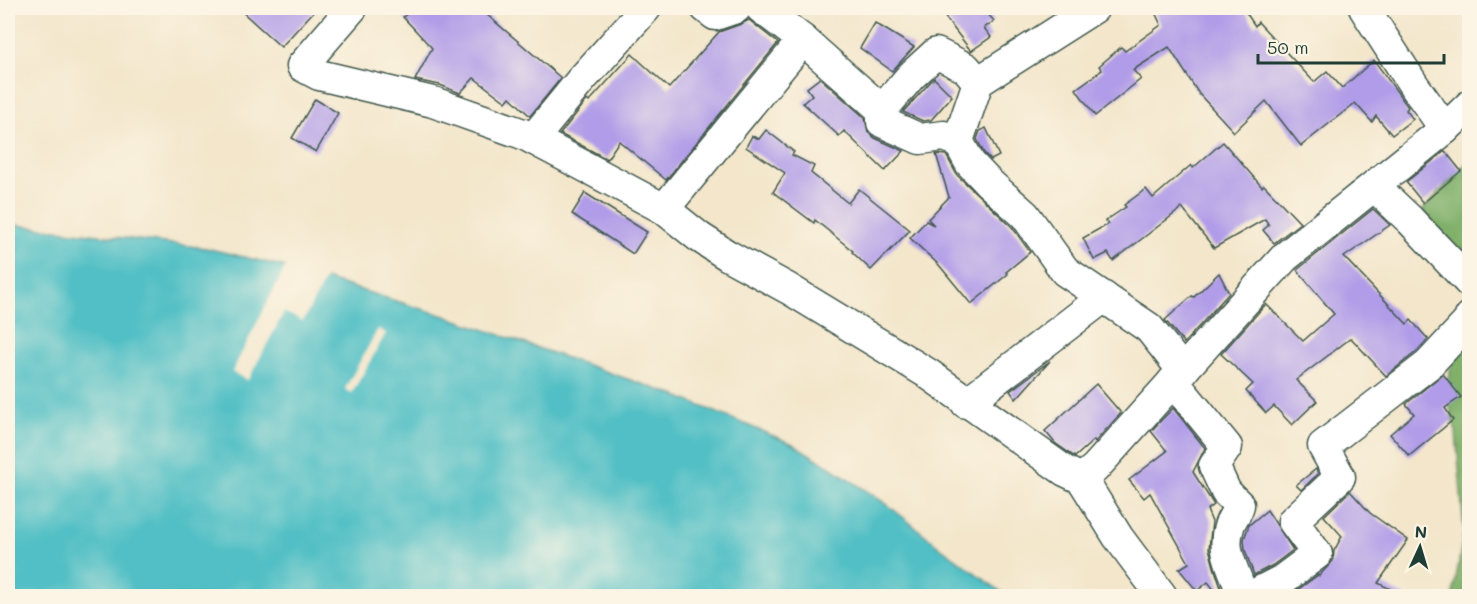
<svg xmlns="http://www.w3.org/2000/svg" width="1477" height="604" font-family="Mali,sans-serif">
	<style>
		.forest { fill: #80b06b; stroke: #507650; stroke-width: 1.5 }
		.water { fill: #51bfc5; stroke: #387e7c; stroke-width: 1.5 }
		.pier { fill: #f3e6cb }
		.building { fill: #b09ce8 }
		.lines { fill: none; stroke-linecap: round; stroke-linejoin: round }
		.minor-casing { stroke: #3f564b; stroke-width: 33 }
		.minor { stroke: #fff; stroke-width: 30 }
	</style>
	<rect width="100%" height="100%" fill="#fcf5e5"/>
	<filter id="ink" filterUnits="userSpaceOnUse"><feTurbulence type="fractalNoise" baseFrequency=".0167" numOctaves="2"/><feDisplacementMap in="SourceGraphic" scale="12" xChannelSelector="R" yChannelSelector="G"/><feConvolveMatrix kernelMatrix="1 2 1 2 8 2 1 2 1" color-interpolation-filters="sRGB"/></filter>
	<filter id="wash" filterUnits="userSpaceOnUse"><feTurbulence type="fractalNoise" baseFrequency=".008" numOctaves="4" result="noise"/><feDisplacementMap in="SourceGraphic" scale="24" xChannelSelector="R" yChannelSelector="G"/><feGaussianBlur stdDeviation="1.35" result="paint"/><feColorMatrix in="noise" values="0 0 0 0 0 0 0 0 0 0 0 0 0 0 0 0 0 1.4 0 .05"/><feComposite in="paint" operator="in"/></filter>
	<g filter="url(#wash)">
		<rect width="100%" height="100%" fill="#f3e6cb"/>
		<g class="forest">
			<path d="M1469,160V273L1422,211Z"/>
			<path d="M1469,338V596H1453L1464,531L1456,432L1448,399L1450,369L1466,341Z"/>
		</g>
		<path class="water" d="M8,224L206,248L286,267L445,316L674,395L793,444L838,472L888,505L940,547L1007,596H8Z"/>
		<g class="pier">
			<path d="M287,264L327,275L303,321L284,312L248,380L232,372Z"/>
			<path d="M378,329L386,333L352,393L345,389Z"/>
		</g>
		<g id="blocks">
			<g class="building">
				<path d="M238,8H317L281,47Z"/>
				<path d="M413,8H479L561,78L530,116L510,97L506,102L474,78L460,93L440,85L415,80L432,48L403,17Z"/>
				<path d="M938,8H983L994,21L984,28L991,37L971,51Z"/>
				<path d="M1153,8H1243L1255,26L1258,22L1314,82L1327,71L1342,88L1374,60L1408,107L1406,110L1413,119L1392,135L1376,116L1372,122L1355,103L1301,146L1266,101L1234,132L1199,94L1169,47L1133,70L1141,79L1095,116L1076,89L1102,70L1099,66L1121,47L1125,51L1161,25Z"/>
				<path d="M749,20L778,43L666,180L619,141L607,159L560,134L587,100L589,102L632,54L669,88L719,32L741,24Z"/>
				<path d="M875,23L914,47L892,71L860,48Z"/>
				<path d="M820,78L865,118L868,132L875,138L904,151L885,171L844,131L839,136L803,103L812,95L807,88Z"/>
				<path d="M934,78L952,96L931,120L923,121L903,112Z"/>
				<path d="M315,99L338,113L316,152L292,138Z"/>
				<path d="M986,128L999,156L991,160L984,153L977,139L980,131Z"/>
				<path d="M766,130L794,152L792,155L814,166L811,173L848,203L859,189L910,230L871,270L852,252L853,251L815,220L814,223L773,192L785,173L746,147L752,136L759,139Z"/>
				<path d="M1223,142L1262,187L1264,185L1300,223L1274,243L1263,230L1269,225L1265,219L1214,248L1182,208L1113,261L1108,253L1094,260L1083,238L1108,224L1105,221L1126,207L1124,205L1146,189L1153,198L1191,165L1193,168Z"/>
				<path d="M1445,151L1461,171L1423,203L1406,182Z"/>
				<path d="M936,154L946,155L957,175L1012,227L1030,252L1006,272L1008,274L971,304L939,265L910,238L926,221L934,225L928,219L949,197Z"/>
				<path d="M585,193L647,232L633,254L572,214Z"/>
				<path d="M1373,209L1390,225L1344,257L1407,324L1411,320L1428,339L1416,352L1386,376L1351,338L1296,380L1317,401L1292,425L1274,406L1266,413L1246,391L1253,384L1221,354L1266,304L1303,341L1334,314L1297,270Z"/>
				<path d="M1219,273L1229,293L1184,343L1165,320L1192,296L1194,297Z"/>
				<path d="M1050,361L1016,399L1010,391Z"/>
				<path d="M1443,374L1461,397L1445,408L1453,420L1409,456L1390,434L1414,414L1406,404Z"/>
				<path d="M1096,384L1121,413L1095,442L1094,440L1075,457L1055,443L1045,431Z"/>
				<path d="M1173,408L1205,448L1193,472L1214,505L1207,510L1212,522L1209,548L1214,567L1224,597H1220L1208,582L1197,591L1179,569L1189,563L1150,493L1144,498L1129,480L1167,451L1151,431Z"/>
				<path d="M1316,469L1318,474L1301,490L1296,485Z"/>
				<path d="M1350,491L1370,513L1408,540L1378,583L1407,597H1288L1318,575L1319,576L1333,561L1334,551L1342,536L1324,516Z"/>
				<path d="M1267,510L1293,550L1273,565L1254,575L1245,550L1244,539L1249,525Z"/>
			</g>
		</g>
	</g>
	<g filter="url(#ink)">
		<use href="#blocks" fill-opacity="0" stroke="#3f564b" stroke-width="1.5"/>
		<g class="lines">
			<g class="minor-casing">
				<g id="minor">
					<path d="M352,8L302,66L319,75L433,102L523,134L582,165L664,209L699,237L727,255L789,289L927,373L1065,471L1082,479"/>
					<path d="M706,8L715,15L736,8"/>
					<path d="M761,8L803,40L882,110V122L920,139L944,136L958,141L970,163L988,182L1025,215L1065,271L1149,328L1183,371"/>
					<path d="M1364,8L1413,84L1445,129"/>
					<path d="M882,110L911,76L936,53L966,68L978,82"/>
					<path d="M533,139L582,79L646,8"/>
					<path d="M958,141L978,82L1094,8"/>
					<path d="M1374,186L1410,220L1470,283"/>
					<path d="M664,209L803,40"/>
					<path d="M1173,381L1227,447L1214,466L1226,492L1239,505C1237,514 1231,518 1229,527C1220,553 1237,572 1242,596"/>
					<path d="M966,403L1104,297"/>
					<path d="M1162,596L1118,537L1082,479L1095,468L1285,257L1445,129L1470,105"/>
					<path d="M1251,596L1282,580L1317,554L1293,521L1340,477L1323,446L1428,365L1468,322L1470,317"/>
				</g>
			</g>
			<use href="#minor" class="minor"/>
		</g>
	</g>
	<rect width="1477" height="604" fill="none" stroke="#fcf5e5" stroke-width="30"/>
	<g transform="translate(1420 547) rotate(4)" stroke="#fcf5e5" stroke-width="4.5" paint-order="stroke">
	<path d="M0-4.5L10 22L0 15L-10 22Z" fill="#1f3d34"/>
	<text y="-9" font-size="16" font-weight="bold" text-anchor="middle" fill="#1f3d34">N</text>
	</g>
	<path d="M1258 54v9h186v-9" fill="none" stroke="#1f3d34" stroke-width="3"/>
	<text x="1267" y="54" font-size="18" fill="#1f3d34" stroke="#fcf5e5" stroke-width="4.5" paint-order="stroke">50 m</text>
</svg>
